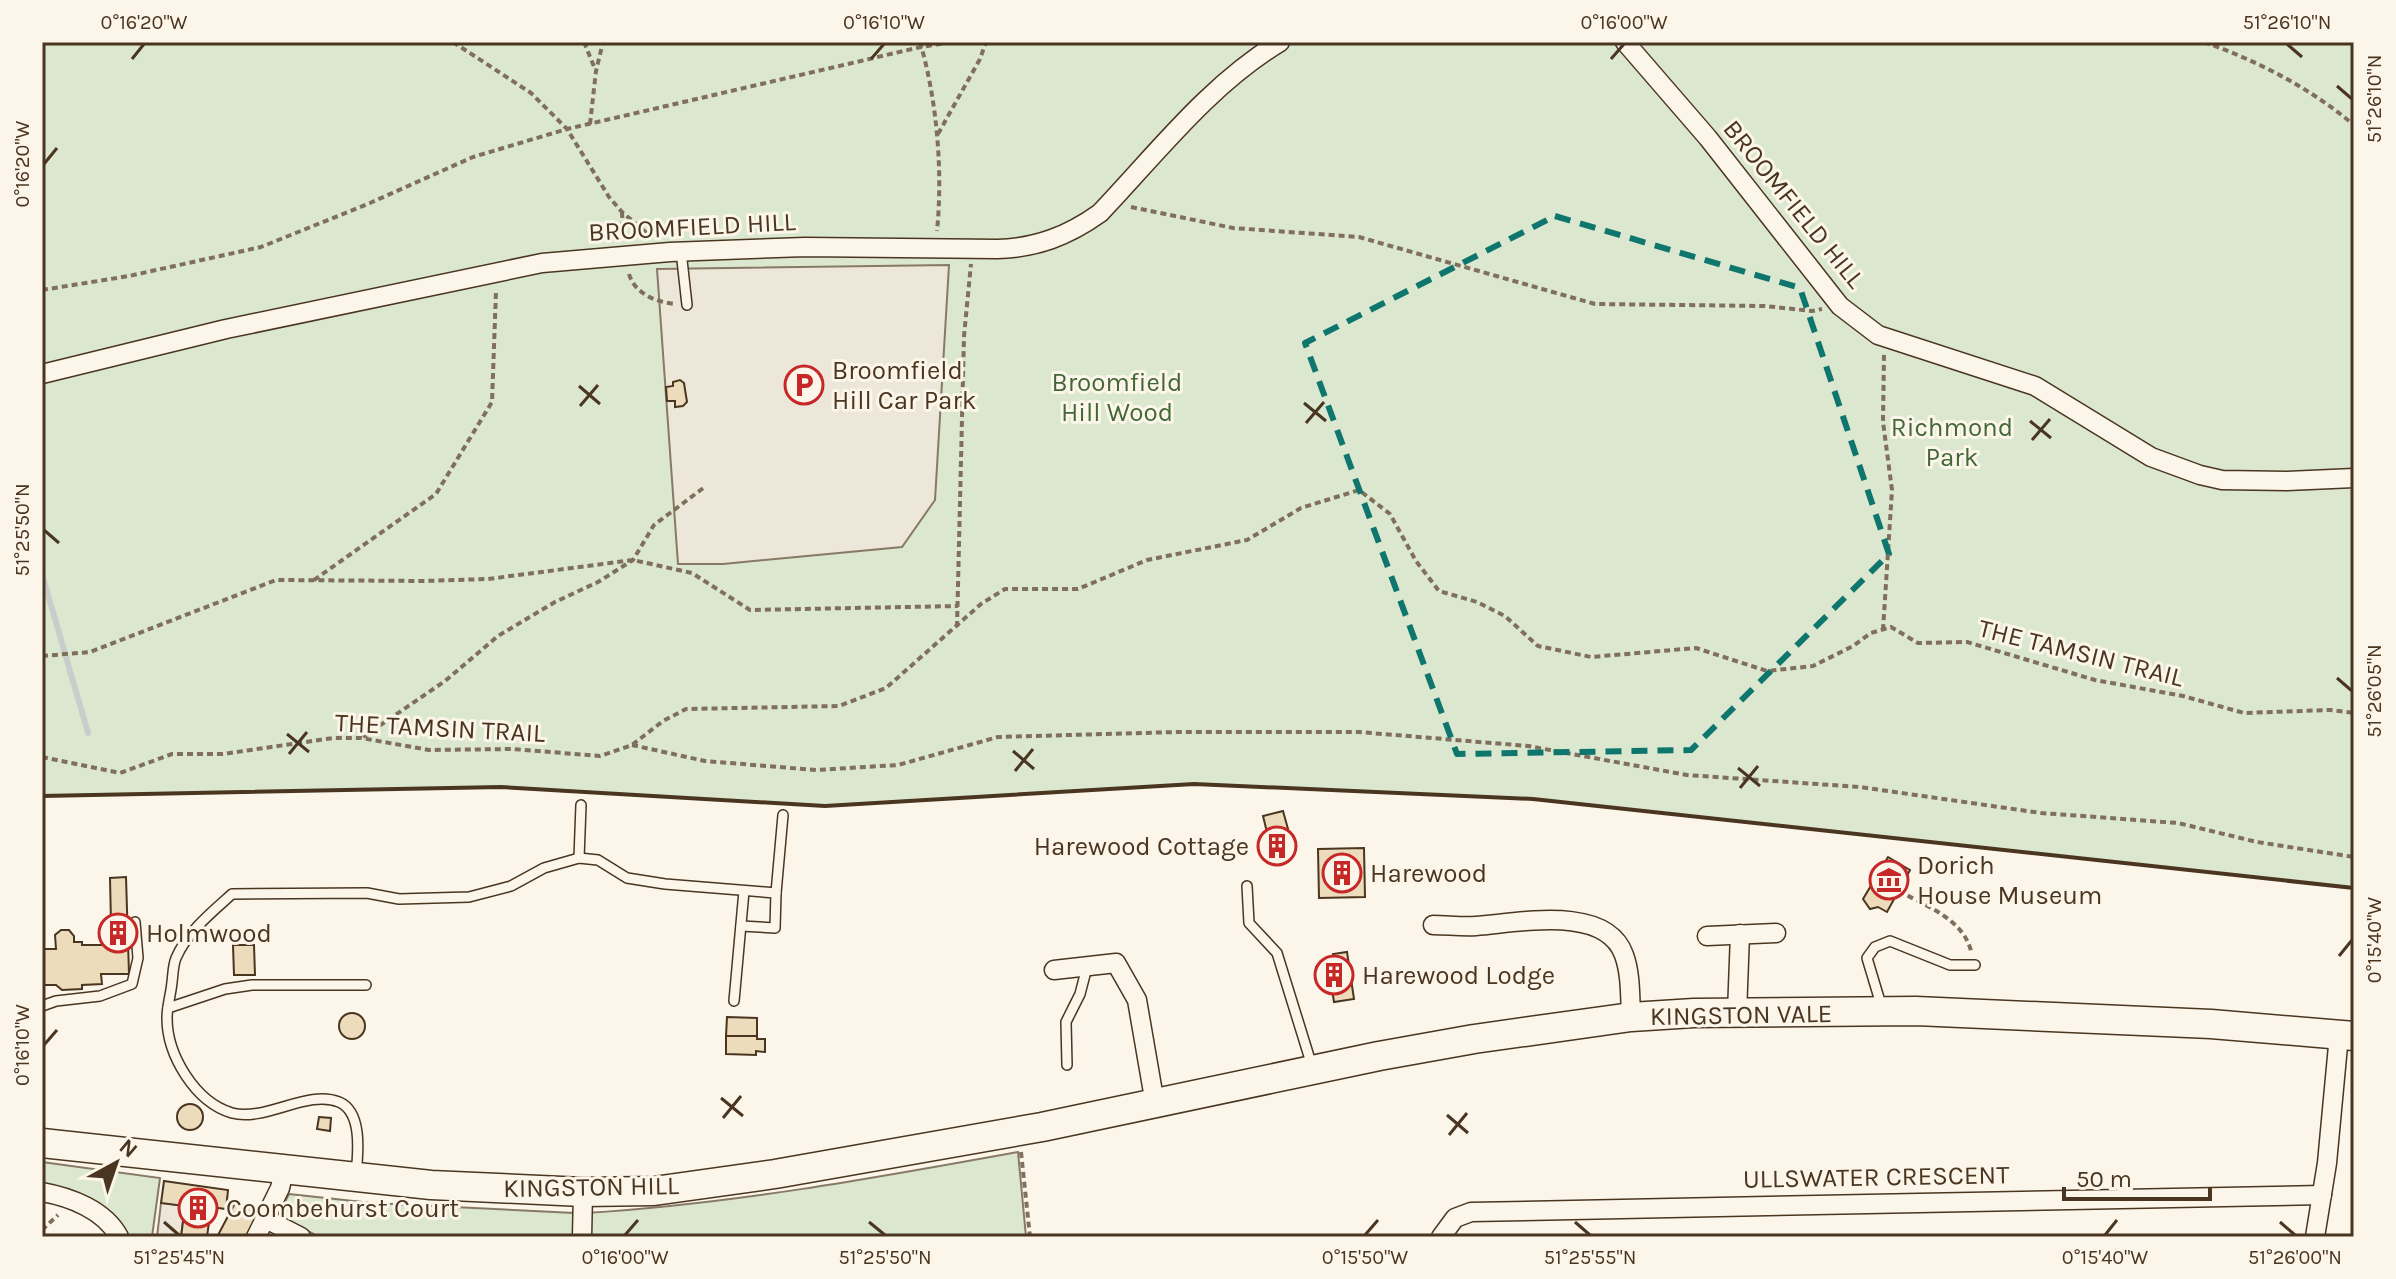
<svg xmlns="http://www.w3.org/2000/svg" width="2396" height="1279" font-family="Karla,sans-serif">
	<style>
		.green { fill: #dce7d0; stroke: #887966; stroke-width: 2 }
		.parking { fill: #ede7d9; stroke: #887966; stroke-width: 2 }
		.lines { fill: none; stroke-linecap: round; stroke-linejoin: round }
		.stream { stroke: #c9cecd; stroke-width: 6 }
		.building { fill: #ecdcbc; stroke: #4a3520; stroke-width: 2 }
		.lane-casing { stroke: #4a3520; stroke-width: 12 }
		.street-casing { stroke: #4a3520; stroke-width: 21 }
		.primary-casing { stroke: #4a3520; stroke-width: 31 }
		.path { stroke: #7f6f5c; stroke-width: 4; stroke-dasharray: 6 4; stroke-linecap: butt }
		.lane { stroke: #fbf6e9; stroke-width: 9 }
		.street { stroke: #fbf6e9; stroke-width: 18 }
		.primary { stroke: #fbf6e9; stroke-width: 28 }
		.wall { stroke: #4a3520; stroke-width: 4 }
		.marked { fill: none; stroke: #0f766e; stroke-width: 6; stroke-dasharray: 16 10; stroke-linejoin: round }
		.ticks { fill: none; stroke: #4a3520; stroke-width: 3 }
		.labels { text-anchor: middle; dominant-baseline: central; stroke-width: 6; stroke-linejoin: round; paint-order: stroke }
		.street-label { font-size: 26px; fill: #4a3520; stroke: #fbf6e9 }
		.poi-label { font-size: 26px; fill: #4a3520; stroke: #fbf6e9; text-anchor: start }
		.park-label { font-size: 26px; fill: #436837; stroke: #fbf6e9 }
		.neatline { fill: none; stroke: #4a3520; stroke-width: 3 }
		.ticks-label { font-size: 20px; text-anchor: middle; fill: #4a3520 }
	</style>
	<rect width="100%" height="100%" fill="#fbf6e9"/>
	<g class="green">
		<path d="M42,42H2354V888L1533,799L1194,784L825,806L501,787L42,796Z"/>
		<path d="M1018,1152L1026,1237H588L586,1213C731,1204 875,1178 1018,1152Z"/>
		<path d="M42,1162L160,1178L152,1237H125L42,1188Z"/>
		<path d="M289,1194L372,1203L574,1213L575,1237H319L278,1215Z"/>
	</g>
	<g class="parking">
		<path d="M949,265L935,500L902,547L723,564H678L657,269Z"/>
		<path d="M161,1203L185,1206L181,1237H157Z"/>
	</g>
	<g class="lines">
		<path class="stream" d="M42,574L88,733"/>
	</g>
	<g class="building">
		<path d="M680,380L684,383L687,402L683,406L675,407V401H667L666,387L673,386V382Z"/>
		<path d="M1283,811L1288,829L1279,831L1287,862L1275,865L1263,816Z"/>
		<path d="M1364,848L1365,897L1319,898L1318,849Z"/>
		<path d="M1888,857L1910,870L1887,912L1878,907L1870,909L1863,899Z"/>
		<path d="M126,877L129,974H101L102,984L82,985V989L62,990L56,985H42V949H56L55,935L61,930H69L74,936V942H82V945H102L101,935H109L108,923H111L110,878Z"/>
		<path d="M233,945H254L255,975H234Z"/>
		<path d="M1347,952L1354,999L1334,1002L1331,983L1319,985L1316,967L1334,964L1333,954Z"/>
		<circle cx="352" cy="1026" r="13"/>
		<path d="M727,1017L757,1018V1036H726Z"/>
		<path d="M726,1036H757V1039H765V1052L756,1051V1055L726,1054Z"/>
		<circle cx="190" cy="1117" r="13"/>
		<path d="M319,1117L331,1118L330,1131L317,1129Z"/>
		<path d="M164,1181L228,1190L226,1209L211,1207L207,1237H181L185,1206L161,1203Z"/>
		<path d="M236,1201L259,1213L246,1237H217Z"/>
	</g>
	<g class="lines">
		<g class="lane-casing">
			<g id="lane">
				<path d="M681,251L687,305"/>
				<path d="M579,858L581,805"/>
				<path d="M1247,886L1249,923L1277,953L1312,1066"/>
				<path d="M776,893L783,815"/>
				<path d="M734,1001L744,891"/>
				<path d="M42,1006L56,1001L100,996L132,984L138,958L135,922"/>
				<path d="M168,1008L225,989L252,985H366"/>
				<path d="M1882,1008L1867,958L1875,947L1890,941L1950,965H1975"/>
				<path d="M1067,1065L1066,1022L1080,994L1087,967"/>
				<path d="M356,1175C358,1154 363,1112 339,1102C308,1089 265,1122 232,1113C195,1102 167,1055 167,1018C167,1006 171,994 172,982C173,975 173,965 176,958C187,932 212,912 232,894L367,893L399,899L469,897L511,886L544,868L579,858L598,860L627,878L665,884L776,893L775,928L741,926"/>
			</g>
		</g>
		<g class="street-casing">
			<g id="street">
				<path d="M1625,42L1708,138L1840,306L1878,335L2035,386L2151,457L2200,475L2222,480L2287,481L2354,478"/>
				<path d="M42,374L226,329L542,263L670,252L805,247L997,249C1036,248 1068,236 1100,213C1157,153 1209,85 1280,42"/>
				<path d="M1433,925C1447,925 1462,927 1476,926C1518,923 1606,904 1624,955C1631,974 1630,998 1631,1017"/>
				<path d="M1707,936L1776,933"/>
				<path d="M1054,970L1116,963L1137,1000L1155,1104"/>
				<path d="M1737,1013L1740,934"/>
				<path d="M42,1192C70,1197 105,1210 119,1237"/>
				<path d="M266,1219L301,1237"/>
				<path d="M256,1237L280,1188L284,1171"/>
				<path d="M582,1237L583,1192"/>
				<path d="M1441,1237L1455,1218L1471,1212L2322,1195"/>
				<path d="M2315,1237L2327,1163L2339,1035"/>
			</g>
		</g>
		<g class="primary-casing">
			<path id="primary" d="M42,1143L431,1185L583,1192L654,1191L775,1174L1042,1127L1379,1056L1474,1039L1631,1017L1694,1013L1916,1011L2211,1024L2354,1036"/>
		</g>
		<g class="path">
			<path d="M453,42L531,93L567,129L609,197L622,212L649,235"/>
			<path d="M584,42L595,69"/>
			<path d="M920,42C937,100 943,171 937,231"/>
			<path d="M2204,42C2258,61 2310,88 2354,125"/>
			<path d="M590,124L596,71L603,42"/>
			<path d="M938,134L980,59L986,42"/>
			<path d="M1131,207L1233,228L1359,237L1595,304L1765,306L1812,311L1822,309"/>
			<path d="M622,212L623,238"/>
			<path d="M629,274C635,294 656,302 675,304"/>
			<path d="M42,290L129,276L261,247L370,203L473,157L567,129L921,47L952,42"/>
			<path d="M314,580L436,494L492,402L496,291"/>
			<path d="M957,627L964,336L971,264"/>
			<path d="M1883,630L1892,490L1883,422L1884,353"/>
			<path d="M42,656L90,652L276,580L424,581L488,579L633,560L692,573L750,610L958,606"/>
			<path d="M363,737L445,681L498,636L555,602L598,582L633,560L654,525L706,486"/>
			<path d="M632,745L705,761L816,770L898,765L998,737L1178,732H1359L1528,746L1687,775L1860,787L2041,813L2178,823L2257,842L2354,857"/>
			<path d="M42,757L120,773L172,754H223L333,738H361L429,750L513,749L600,756L632,745L663,721L686,709L839,706L886,688L981,604L1005,589H1078L1147,560L1247,540L1301,508L1359,490L1390,514L1416,561L1439,591L1477,602L1505,616L1538,646L1591,657L1696,648L1767,671L1813,666L1853,646L1871,633L1891,627L1918,643L1967,642L2095,680L2183,696L2244,713L2330,710L2354,713"/>
			<path d="M1899,891C1926,906 1963,919 1971,951"/>
			<path d="M1021,1152L1030,1237"/>
			<path d="M42,1230L58,1215"/>
		</g>
		<use href="#lane" class="lane"/>
		<use href="#street" class="street"/>
		<use href="#primary" class="primary"/>
		<path class="wall" d="M42,796L501,787L825,806L1194,784L1533,799L2354,888"/>
	</g>
	<path class="marked" d="M1555,216L1800,288L1889,554L1691,750L1457,754L1305,343Z"/>
	<path class="ticks" d="M2287,44L2302,57M132,59L144,44M871,59L884,44M1611,59L1624,44M2337,86L2352,99M44,164L57,148M579,386L600,404M1304,403L1326,421M580,406L598,385M2030,421L2051,438M1306,423L1324,402M2032,440L2050,419M44,530L59,543M2337,678L2352,691M287,734L309,752M1013,751L1034,769M289,754L307,732M1738,768L1760,786M1015,771L1033,749M1740,788L1758,766M2339,956L2352,940M44,1045L57,1030M721,1098L743,1116M1447,1115L1468,1133M723,1118L741,1096M1449,1135L1467,1113M164,1222L179,1235M869,1222L885,1235M1575,1222L1590,1235M2280,1222L2295,1235M625,1235L638,1220M1365,1235L1378,1220M2105,1235L2117,1220"/>
	<defs>
		<g id="parking-ring" transform="scale(2)"><circle r="9.5" fill="#fbf6e9" stroke="#c62828" stroke-width="1.5"/><path d="M-3.5-5.5H1a3.5 3.5 0 0 1 0 7H-1V5.5H-3.5ZM-1-3.4V-.6H.8a1.4 1.4 0 0 0 0-2.8Z" fill="#c62828"/></g>
		<g id="building-ring" transform="scale(2)"><circle r="9.5" fill="#fbf6e9" stroke="#c62828" stroke-width="1.5"/><path d="M-4-6H4V6H1V3H-1V6H-4ZM-2.5-4.3h1.7v1.8h-1.7ZM.8-4.3h1.7v1.8H.8ZM-2.5-1h1.7V.8h-1.7ZM.8-1h1.7V.8H.8Z" fill="#c62828"/></g>
		<g id="museum-ring" transform="scale(2)"><circle r="9.5" fill="#fbf6e9" stroke="#c62828" stroke-width="1.5"/><path d="M0-6L6-3V-2H-6V-3ZM-5-1h2V3h-2ZM-1-1h2V3h-2ZM3-1h2V3H3ZM-6 4H6V6H-6Z" fill="#c62828"/></g>
	</defs>
	<g fill-rule="evenodd">
		<use href="#parking-ring" x="804" y="385"/>
		<use href="#building-ring" x="1277" y="846"/>
		<use href="#building-ring" x="1342" y="873"/>
		<use href="#museum-ring" x="1889" y="880"/>
		<use href="#building-ring" x="118" y="933"/>
		<use href="#building-ring" x="1334" y="975"/>
		<use href="#building-ring" x="198" y="1208"/>
	</g>
	<g class="labels">
		<g class="street-label">
			<text transform="translate(1794 204) rotate(51)">BROOMFIELD HILL</text>
			<text transform="translate(692 227) rotate(-3)">BROOMFIELD HILL</text>
			<text transform="translate(2081 653) rotate(14)">THE TAMSIN TRAIL</text>
			<text transform="translate(440 728) rotate(3)">THE TAMSIN TRAIL</text>
			<text transform="translate(1741 1015) rotate(-1)">KINGSTON VALE</text>
			<text transform="translate(1876 1177) rotate(-1)">ULLSWATER CRESCENT</text>
			<text transform="translate(591 1187) rotate(-1)">KINGSTON HILL</text>
		</g>
		<g class="poi-label">
			<text x="832" y="370">Broomfield<tspan x="832" dy="30">Hill Car Park</tspan></text>
			<text x="1249" y="846" text-anchor="end">Harewood Cottage</text>
			<text x="1917" y="865">Dorich<tspan x="1917" dy="30">House Museum</tspan></text>
			<text x="1370" y="873">Harewood</text>
			<text x="146" y="933">Holmwood</text>
			<text x="1362" y="975">Harewood Lodge</text>
			<text x="226" y="1208">Coombehurst Court</text>
		</g>
		<g class="park-label">
			<text x="1117" y="382">Broomfield<tspan x="1117" dy="30">Hill Wood</tspan></text>
			<text x="1952" y="427">Richmond<tspan x="1952" dy="30">Park</tspan></text>
		</g>
	</g>
	<rect width="2396" height="1279" fill="none" stroke="#fbf6e9" stroke-width="88"/>
	<g transform="translate(116 1163) rotate(40)" stroke="#fbf6e9" stroke-width="6" paint-order="stroke">
	<path d="M0-6L14 30L0 20L-14 30Z" fill="#4a3520"/>
	<text y="-12" font-size="22" font-weight="bold" text-anchor="middle" fill="#4a3520">N</text>
	</g>
	<path d="M2064 1187v12h146v-12" fill="none" stroke="#4a3520" stroke-width="4"/>
	<text x="2076" y="1187" font-size="24" fill="#4a3520" stroke="#fbf6e9" stroke-width="6" paint-order="stroke">50 m</text>
	<rect x="44" y="44" width="2308" height="1191" class="neatline"/>
	<g class="ticks-label">
		<text x="144" y="29">0°16'20"W</text>
		<text x="884" y="29">0°16'10"W</text>
		<text x="1624" y="29">0°16'00"W</text>
		<text x="2287" y="29">51°26'10"N</text>
		<text transform="translate(2374 99) rotate(-90)" y="7">51°26'10"N</text>
		<text transform="translate(22 164) rotate(-90)" y="7">0°16'20"W</text>
		<text transform="translate(22 530) rotate(-90)" y="7">51°25'50"N</text>
		<text transform="translate(2374 691) rotate(-90)" y="7">51°26'05"N</text>
		<text transform="translate(2374 940) rotate(-90)" y="7">0°15'40"W</text>
		<text transform="translate(22 1045) rotate(-90)" y="7">0°16'10"W</text>
		<text x="179" y="1264">51°25'45"N</text>
		<text x="625" y="1264">0°16'00"W</text>
		<text x="885" y="1264">51°25'50"N</text>
		<text x="1365" y="1264">0°15'50"W</text>
		<text x="1590" y="1264">51°25'55"N</text>
		<text x="2105" y="1264">0°15'40"W</text>
		<text x="2295" y="1264">51°26'00"N</text>
	</g>
</svg>
